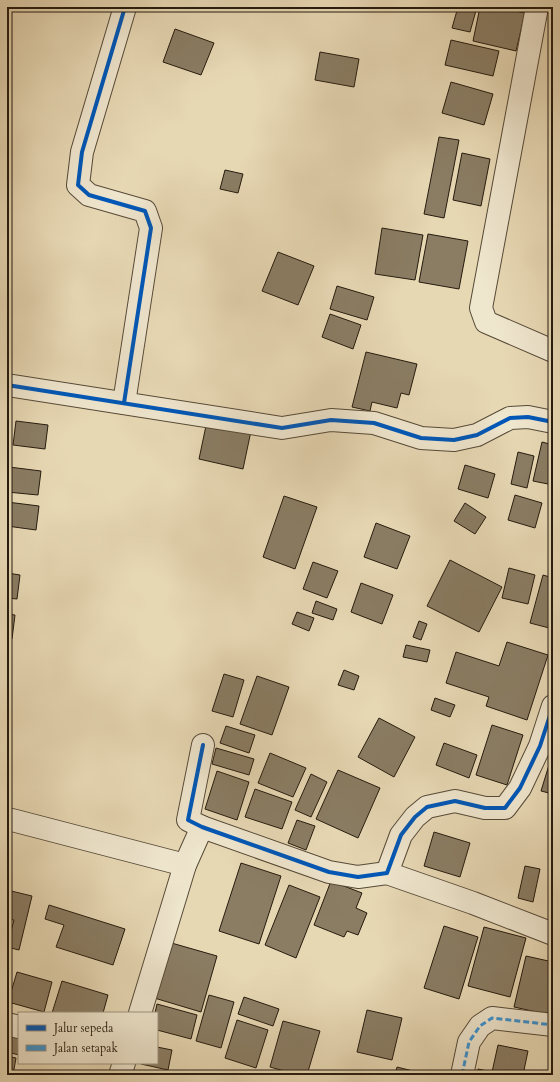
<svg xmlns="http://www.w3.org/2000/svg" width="560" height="1082" font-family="Cardo,serif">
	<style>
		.building { fill: #8a7d64; stroke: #251b0e }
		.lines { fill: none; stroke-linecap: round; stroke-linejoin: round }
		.minor-casing { stroke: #564a38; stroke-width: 24 }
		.minor { stroke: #efe6ce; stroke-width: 22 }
		.quiet { stroke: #3b94d2; stroke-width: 3; stroke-dasharray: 6 3; stroke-linecap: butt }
		.cycleway-casing { stroke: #efe6ce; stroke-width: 6 }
		.cycleway { stroke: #0057b8; stroke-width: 4 }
	</style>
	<rect width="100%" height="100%" fill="#e7d8b4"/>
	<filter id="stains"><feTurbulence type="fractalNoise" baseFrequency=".005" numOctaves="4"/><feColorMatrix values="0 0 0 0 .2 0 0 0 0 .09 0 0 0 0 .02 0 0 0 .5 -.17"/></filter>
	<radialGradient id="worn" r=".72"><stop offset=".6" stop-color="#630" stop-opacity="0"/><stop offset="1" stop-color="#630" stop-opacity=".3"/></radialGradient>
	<g class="building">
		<path d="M458,7H477L470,32L452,28Z"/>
		<path d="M480,7H497L525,13L516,51L473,41Z"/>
		<path d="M175,29L214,43L201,75L163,62Z"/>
		<path d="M451,40L499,51L493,76L445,65Z"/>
		<path d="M320,52L359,59L354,87L315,80Z"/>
		<path d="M451,82L493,94L484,125L442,113Z"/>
		<path d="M439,137L459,140L444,218L424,214Z"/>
		<path d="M462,153L490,159L481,206L453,200Z"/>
		<path d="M225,170L243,174L238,193L220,189Z"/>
		<path d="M382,228L423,235L415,280L375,274Z"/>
		<path d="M428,234L468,241L459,289L419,282Z"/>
		<path d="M278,252L314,266L298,305L262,291Z"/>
		<path d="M337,286L374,297L367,320L330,309Z"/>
		<path d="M330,314L361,325L353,349L322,337Z"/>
		<path d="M366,352L417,364L409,395L401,393L397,408L372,402L370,411L352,407Z"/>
		<path d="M16,421L48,425L45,449L13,445Z"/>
		<path d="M207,421L251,431L243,469L199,459Z"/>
		<path d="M542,442L553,445V485L533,481Z"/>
		<path d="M518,452L534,456L527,488L511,484Z"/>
		<path d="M465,465L495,474L488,498L458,489Z"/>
		<path d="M9,467L41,471L38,495L7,492Z"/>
		<path d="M515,495L542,503L535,528L508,520Z"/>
		<path d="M284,496L317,507L295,569L263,557Z"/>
		<path d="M7,502L39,506L36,530L7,526Z"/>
		<path d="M465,503L486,517L475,534L454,521Z"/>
		<path d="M376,523L410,536L397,569L364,557Z"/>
		<path d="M450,560L502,587L479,632L427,606Z"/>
		<path d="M313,562L338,571L327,598L303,589Z"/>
		<path d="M509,568L535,575L528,604L502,598Z"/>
		<path d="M7,573L20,575L17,599L7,598Z"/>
		<path d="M543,575L553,578V629L530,623Z"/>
		<path d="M361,583L393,595L382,624L351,612Z"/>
		<path d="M316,601L337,609L333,620L312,613Z"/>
		<path d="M297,612L314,618L309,631L292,624Z"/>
		<path d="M7,614L15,615L12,639H7Z"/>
		<path d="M419,621L427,624L421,640L413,637Z"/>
		<path d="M507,642L548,655L527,720L486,706L489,697L446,683L456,652L499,666Z"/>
		<path d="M406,645L430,650L427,662L403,657Z"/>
		<path d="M344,670L359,676L354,690L338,685Z"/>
		<path d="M224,674L244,680L233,717L212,711Z"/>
		<path d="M257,676L289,687L272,735L240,724Z"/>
		<path d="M435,698L455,705L450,717L431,710Z"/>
		<path d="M379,718L415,737L394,777L358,757Z"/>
		<path d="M492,725L523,735L507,785L476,775Z"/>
		<path d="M226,726L255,735L249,753L220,743Z"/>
		<path d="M444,743L477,755L469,778L436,765Z"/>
		<path d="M216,748L254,759L249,775L212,764Z"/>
		<path d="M553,752V794L541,791Z"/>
		<path d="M270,753L306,768L293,797L258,783Z"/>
		<path d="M338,770L380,788L358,838L316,819Z"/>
		<path d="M217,771L249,782L237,820L205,809Z"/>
		<path d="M311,774L327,782L311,817L295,810Z"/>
		<path d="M255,789L292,802L282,829L245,817Z"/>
		<path d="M297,820L315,826L306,850L288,843Z"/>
		<path d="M434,832L470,843L460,877L424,866Z"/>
		<path d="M241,863L281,876L259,944L219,931Z"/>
		<path d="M525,866L540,869L533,902L518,898Z"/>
		<path d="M331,881L362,893L356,908L367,913L358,935L347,931L344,937L314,925Z"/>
		<path d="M289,885L320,897L296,958L265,945Z"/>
		<path d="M7,890L32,896L19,950L7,947L14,920L7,919Z"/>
		<path d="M49,905L125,929L113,965L56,947L64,925L45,919Z"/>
		<path d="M444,926L478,937L459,999L424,988Z"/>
		<path d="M484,927L526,938L510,997L468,986Z"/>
		<path d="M168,942L217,956L201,1012L151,997Z"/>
		<path d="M526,956L553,962V1001L550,1015L514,1007Z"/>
		<path d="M17,972L52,982L44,1012L8,1002Z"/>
		<path d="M62,981L108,995L103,1013H52Z"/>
		<path d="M209,995L234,1002L221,1048L196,1041Z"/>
		<path d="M244,997L279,1009L273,1026L238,1014Z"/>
		<path d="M157,1004L197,1015L191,1039L157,1030V1013H155Z"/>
		<path d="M367,1010L402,1018L392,1060L357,1052Z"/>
		<path d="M237,1020L268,1030L256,1068L225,1058Z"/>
		<path d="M283,1021L320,1031L307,1075H299L270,1067Z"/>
		<path d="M7,1028L19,1032V1055L7,1052Z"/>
		<path d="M498,1045L528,1051L523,1075H476L478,1069L492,1072Z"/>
		<path d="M157,1047L172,1050L168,1070L141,1064V1063H157Z"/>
		<path d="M7,1056L16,1058L13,1075H7Z"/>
		<path d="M397,1067L429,1075H395Z"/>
	</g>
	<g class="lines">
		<g class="minor-casing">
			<g id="minor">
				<path d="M537,7L481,308L486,322L553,351"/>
				<path d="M7,385L282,428L331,420L374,423L421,438L454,440L477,435L510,418L528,417L553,422"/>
				<path d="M124,403L151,228L145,211L89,195L78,185L82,152L125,7"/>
				<path d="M203,745L188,820L202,827L329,872L358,877L387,873L401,835L415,817L427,807L455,801L485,808H505L520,788L540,746L553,706"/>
				<path d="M12,820L185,865"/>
				<path d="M387,873L473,903L553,934"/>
				<path d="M140,1013L185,865L202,827"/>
				<path d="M7,1024L19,1027"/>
				<path d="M120,1075L124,1063"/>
				<path d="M462,1075L469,1042L480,1026L492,1018L553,1025"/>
			</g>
		</g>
		<use href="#minor" class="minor"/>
		<path class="quiet" d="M462,1075L469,1042L480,1026L492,1018L553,1025"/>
		<g class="cycleway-casing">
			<g id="cycleway">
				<path d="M7,385L282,428L331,420L374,423L421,438L454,440L477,435L510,418L528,417L553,422"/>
				<path d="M124,403L151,228L145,211L89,195L78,185L82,152L125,7"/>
				<path d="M203,745L188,820L202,827L329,872L358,877L387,873L401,835L415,817L427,807L455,801L485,808H505L520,788L540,746L553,706"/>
			</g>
		</g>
		<use href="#cycleway" class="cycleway"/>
	</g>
	<rect width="560" height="1082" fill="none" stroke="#e7d8b4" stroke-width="24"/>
	<rect x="8" y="8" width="544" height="1066" fill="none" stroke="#251b0e" stroke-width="2"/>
	<rect x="12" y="12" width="536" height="1058" fill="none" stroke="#251b0e"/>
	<rect x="18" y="1012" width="140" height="52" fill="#efe6ce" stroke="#9e9581"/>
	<rect x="26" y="1025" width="20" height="6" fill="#0057b8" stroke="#9e9581"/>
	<text x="54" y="1032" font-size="12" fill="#251b0e">Jalur sepeda</text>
	<rect x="26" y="1045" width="20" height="6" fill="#3b94d2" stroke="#9e9581"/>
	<text x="54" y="1052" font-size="12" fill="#251b0e">Jalan setapak</text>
	<rect width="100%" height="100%" filter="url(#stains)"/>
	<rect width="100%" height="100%" fill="url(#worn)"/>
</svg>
